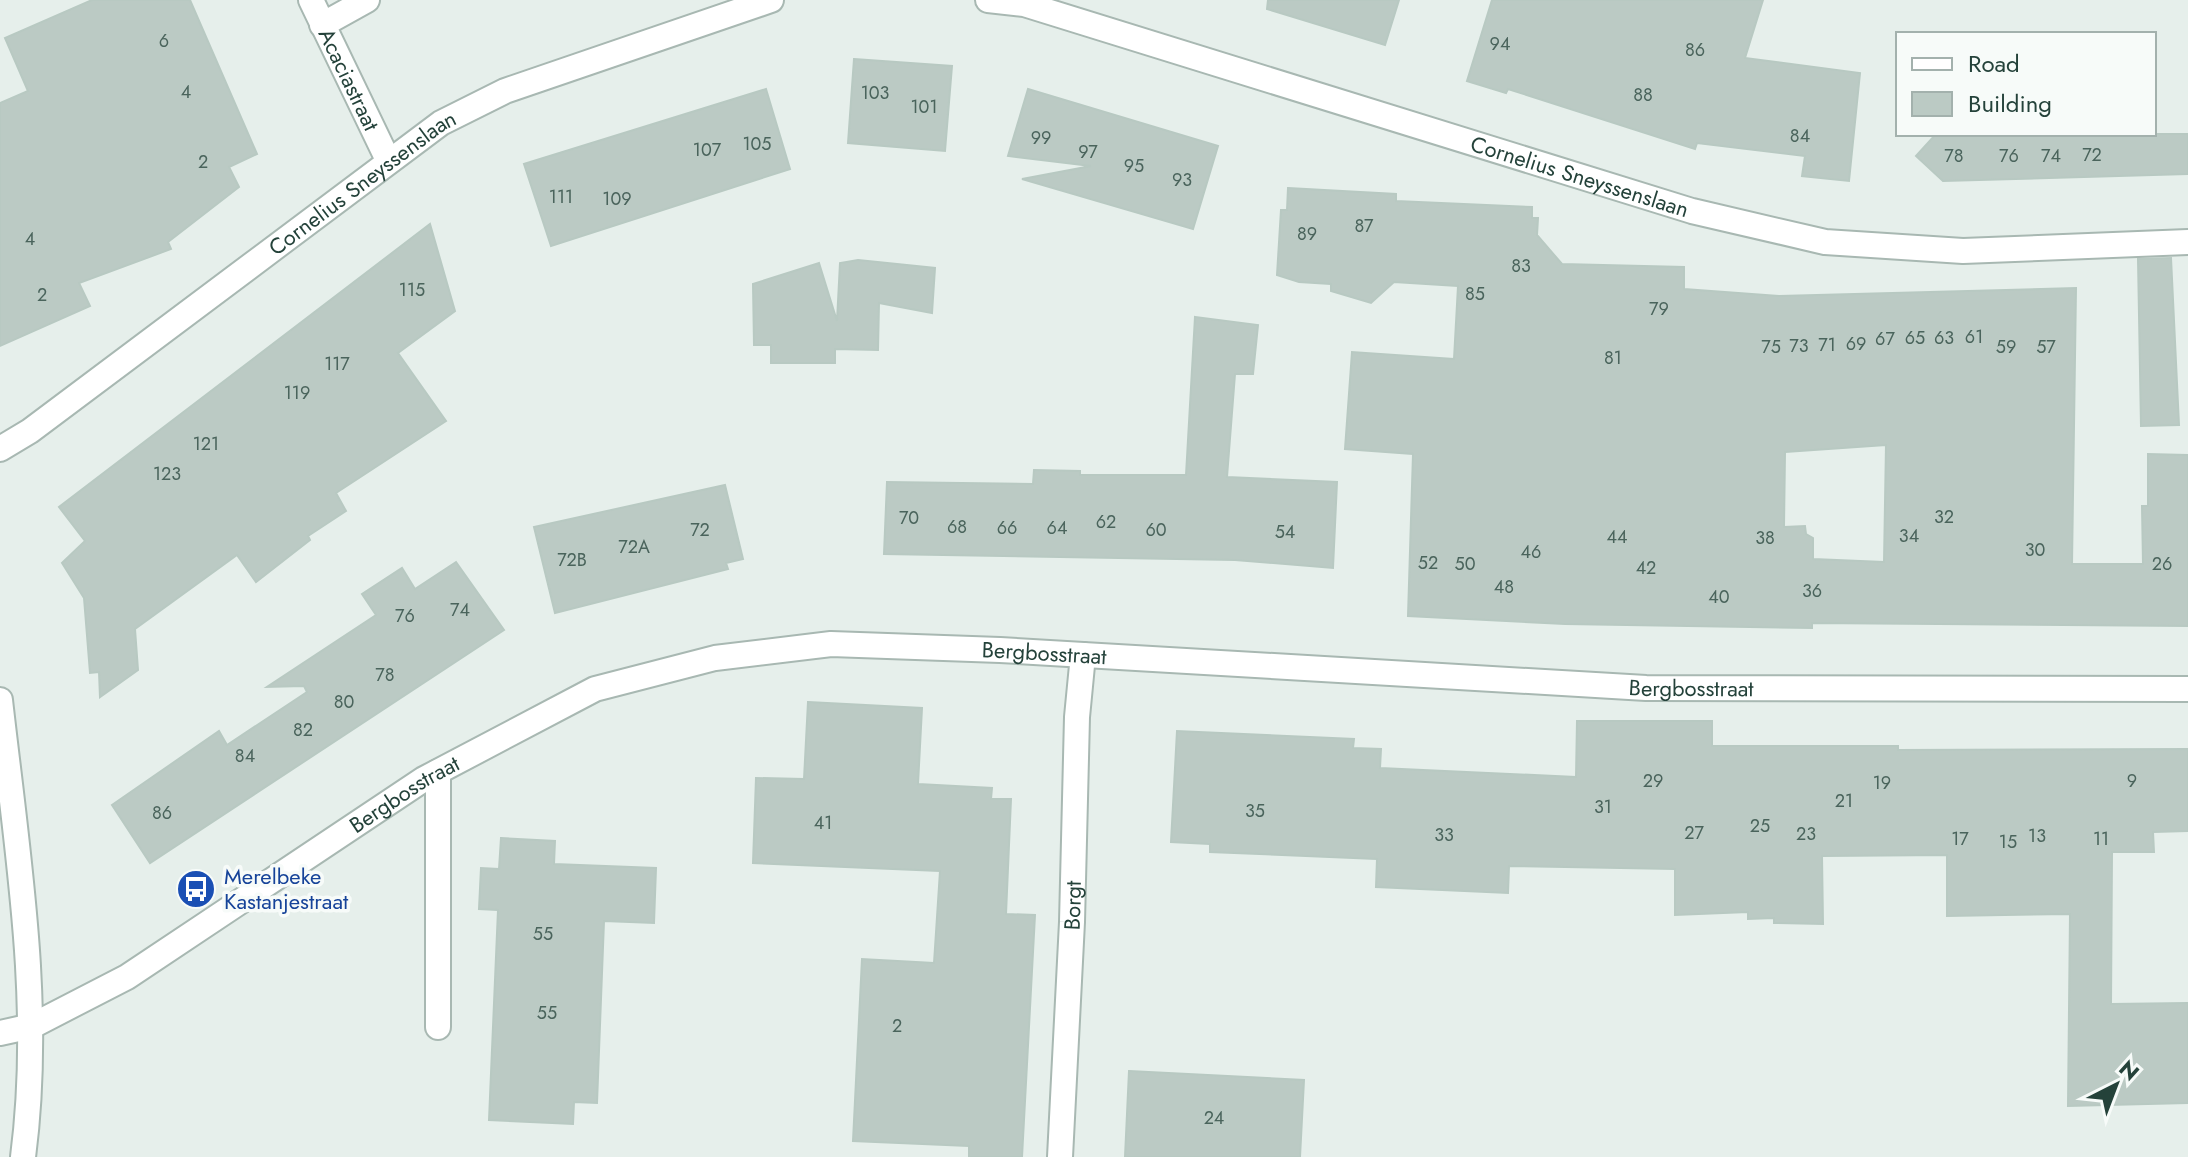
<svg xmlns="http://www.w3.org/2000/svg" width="2188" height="1157" font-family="Jost,sans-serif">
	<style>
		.building { fill: #bbcac4; stroke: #b8c9c2; stroke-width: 2; fill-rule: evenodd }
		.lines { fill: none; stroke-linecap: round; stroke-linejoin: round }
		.lane-casing { stroke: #a8b8b2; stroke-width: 28 }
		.street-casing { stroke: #a8b8b2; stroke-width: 28 }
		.lane { stroke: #fff; stroke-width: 24 }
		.street { stroke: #fff; stroke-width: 24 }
		.labels { text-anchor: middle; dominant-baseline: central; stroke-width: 7; stroke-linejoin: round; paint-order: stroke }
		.number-label { font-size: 18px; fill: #4a645c }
		.street-label { font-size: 22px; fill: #24423a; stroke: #f7fbf9 }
		.transit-label { font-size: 22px; fill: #164399; stroke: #f7fbf9; text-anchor: start }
	</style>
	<rect width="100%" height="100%" fill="#e6efeb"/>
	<g class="building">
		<path d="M92,0H190L257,154L229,167L239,187L168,242L171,249L79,283L90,306L0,346V103L28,91L5,38Z"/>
		<path d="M1268,0H1399L1385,45L1267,9Z"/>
		<path d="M1492,0H1763L1745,58L1860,73L1849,181L1802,176L1805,156L1697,143L1695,149L1508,89L1506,93L1467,81Z"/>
		<path d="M854,59L952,66L945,151L848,143Z"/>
		<path d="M766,89L790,169L551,246L524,164Z"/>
		<path d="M1028,89L1218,146L1193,229L1022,179L1091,166L1008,156Z"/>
		<path d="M1936,134H2188V174L1943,181L1916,156Z"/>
		<path d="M1288,188L1396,194V201L1532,207V218H1538L1537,235L1562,264L1684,267V289L1779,296L2076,288L2072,564H2143L2142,506H2148V454L2188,455V626L1812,623V628L1565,624L1408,616L1413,454L1345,449L1352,352L1454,359L1458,286L1394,282L1371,303L1331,291V284L1299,282L1277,275L1281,210H1287ZM1886,445L1884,562L1813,559V538L1806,534L1805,526L1784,527L1785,452Z"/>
		<path d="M430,224L455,311L398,353L446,421L336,493L346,511L308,536L310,540L256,582L237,555L135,629L138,670L100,697L99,672L90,673L84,598L62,563L85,541L59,507Z"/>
		<path d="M2171,258L2179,425L2141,426L2138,259Z"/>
		<path d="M858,260L935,268L932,313L879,303L878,350L835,349V363H771V345H754L753,284L819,263L837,321L840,263Z"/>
		<path d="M1195,317L1258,325L1253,374H1235L1227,477L1337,482L1333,568L1235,560L884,554L887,482L1033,484L1034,470L1080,471V475H1186Z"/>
		<path d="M725,485L743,559L726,563L728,569L555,613L534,527Z"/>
		<path d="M456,562L504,630L150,863L112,805L219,731L227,745L307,692L304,686L267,687L376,615L362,594L402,568L415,589Z"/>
		<path d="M808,702L922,708L918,784L992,788L991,799H1011L1006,914L1035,915L1022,1157H969V1146L853,1141L862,959L934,963L940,871L753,863L756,778L804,779Z"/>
		<path d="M1577,721H1712V746H1898V750L2188,749V831L2153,832L2154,852H2112L2111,1004L2188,1003V1103L2068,1106L2070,914L1947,916V855L1822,856L1823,924L1774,923V918L1748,919V912L1675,915V869L1509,866L1508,893L1376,887L1377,859L1210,852V844L1171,842L1177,731L1354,739L1353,748L1381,749L1380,768L1576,777Z"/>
		<path d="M501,838L555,841L554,864L656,868L654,923L604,921L597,1103L574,1102L573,1124L489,1120L498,910L479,909L481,868L499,869Z"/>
		<path d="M1129,1071L1304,1080L1300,1157H1125Z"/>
	</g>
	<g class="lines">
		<g class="lane-casing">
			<path id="lane" d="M438,772V1027"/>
		</g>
		<g class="street-casing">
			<g id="street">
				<path id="s1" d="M311,0L388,160"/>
				<path id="s2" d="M988,0L1024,4L1692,211L1825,242L1963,251L2188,242"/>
				<path d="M322,25L367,0"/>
				<path id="s3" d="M0,449L30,431L441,123L505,91L771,0"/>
				<path d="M0,700C17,851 43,1005 23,1157"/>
				<path id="s4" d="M0,1033L32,1026L127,977L424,779L595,689L715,658L831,644L1000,650L1646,688L2188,689"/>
				<path id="s5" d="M1060,1157L1072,922L1077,717L1083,655"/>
			</g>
		</g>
		<use href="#lane" class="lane"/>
		<use href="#street" class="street"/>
	</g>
	<defs>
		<g id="bus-disc" transform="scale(2)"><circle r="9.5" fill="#1a4fb4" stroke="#f7fbf9"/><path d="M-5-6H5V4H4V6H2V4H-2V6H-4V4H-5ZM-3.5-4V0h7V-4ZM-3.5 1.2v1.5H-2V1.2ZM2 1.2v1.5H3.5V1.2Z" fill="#fff"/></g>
	</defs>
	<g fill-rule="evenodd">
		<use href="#bus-disc" x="196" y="889"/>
	</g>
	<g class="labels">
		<g class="number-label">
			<text x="164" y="41">6</text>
			<text x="1500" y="44">94</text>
			<text x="1695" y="50">86</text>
			<text x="186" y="92">4</text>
			<text x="875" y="93">103</text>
			<text x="1643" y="95">88</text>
			<text x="924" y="107">101</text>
			<text x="1800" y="136">84</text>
			<text x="1041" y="138">99</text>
			<text x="757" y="144">105</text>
			<text x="707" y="150">107</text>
			<text x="1088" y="152">97</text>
			<text x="2092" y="155">72</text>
			<text x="1954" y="156">78</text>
			<text x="2009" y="156">76</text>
			<text x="2051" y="156">74</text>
			<text x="203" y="162">2</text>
			<text x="1134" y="166">95</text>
			<text x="1182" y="180">93</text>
			<text x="561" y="197">111</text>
			<text x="617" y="199">109</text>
			<text x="1364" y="226">87</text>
			<text x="1307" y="234">89</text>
			<text x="30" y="239">4</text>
			<text x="1521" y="266">83</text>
			<text x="412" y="290">115</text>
			<text x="1475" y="294">85</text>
			<text x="42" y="295">2</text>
			<text x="1659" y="309">79</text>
			<text x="1974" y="337">61</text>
			<text x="1915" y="338">65</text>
			<text x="1944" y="338">63</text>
			<text x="1885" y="339">67</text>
			<text x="1856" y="344">69</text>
			<text x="1827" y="345">71</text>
			<text x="1799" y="346">73</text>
			<text x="1771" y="347">75</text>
			<text x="2006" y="347">59</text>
			<text x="2046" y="347">57</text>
			<text x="1613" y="358">81</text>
			<text x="337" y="364">117</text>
			<text x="297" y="393">119</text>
			<text x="206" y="444">121</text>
			<text x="167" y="474">123</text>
			<text x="1944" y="517">32</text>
			<text x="909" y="518">70</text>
			<text x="1106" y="522">62</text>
			<text x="957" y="527">68</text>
			<text x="1007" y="528">66</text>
			<text x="1057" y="528">64</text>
			<text x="700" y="530">72</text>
			<text x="1156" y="530">60</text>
			<text x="1285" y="532">54</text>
			<text x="1909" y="536">34</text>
			<text x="1617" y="537">44</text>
			<text x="1765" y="538">38</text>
			<text x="634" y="547">72A</text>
			<text x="2035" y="550">30</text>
			<text x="1531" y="552">46</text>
			<text x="572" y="560">72B</text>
			<text x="1428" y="563">52</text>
			<text x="1465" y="564">50</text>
			<text x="2162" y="564">26</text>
			<text x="1646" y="568">42</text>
			<text x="1504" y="587">48</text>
			<text x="1812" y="591">36</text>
			<text x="1719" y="597">40</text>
			<text x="460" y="610">74</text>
			<text x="405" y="616">76</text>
			<text x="385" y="675">78</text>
			<text x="344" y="702">80</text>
			<text x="303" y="730">82</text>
			<text x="245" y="756">84</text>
			<text x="1653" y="781">29</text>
			<text x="2132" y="781">9</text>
			<text x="1882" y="783">19</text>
			<text x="1844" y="801">21</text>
			<text x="1603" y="807">31</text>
			<text x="1255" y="811">35</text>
			<text x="162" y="813">86</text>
			<text x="823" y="823">41</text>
			<text x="1760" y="826">25</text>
			<text x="1694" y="833">27</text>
			<text x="1806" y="834">23</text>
			<text x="1444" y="835">33</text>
			<text x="2037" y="836">13</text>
			<text x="1960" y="839">17</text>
			<text x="2101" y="839">11</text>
			<text x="2008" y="842">15</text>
			<text x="543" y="934">55</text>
			<text x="547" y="1013">55</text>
			<text x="897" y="1026">2</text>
			<text x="1214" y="1118">24</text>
		</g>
		<g class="street-label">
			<text stroke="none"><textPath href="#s1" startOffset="88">Acaciastraat</textPath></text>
			<text stroke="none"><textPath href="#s2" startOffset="618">Cornelius Sneyssenslaan</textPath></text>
			<text stroke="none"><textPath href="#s3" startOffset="450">Cornelius Sneyssenslaan</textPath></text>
			<text stroke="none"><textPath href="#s4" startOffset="1144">Bergbosstraat</textPath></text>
			<text stroke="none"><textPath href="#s4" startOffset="1792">Bergbosstraat</textPath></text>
			<text stroke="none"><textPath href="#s4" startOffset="472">Bergbosstraat</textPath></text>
			<text stroke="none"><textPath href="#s5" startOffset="252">Borgt</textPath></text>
		</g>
		<g class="transit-label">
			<text x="224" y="876">Merelbeke<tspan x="224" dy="25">Kastanjestraat</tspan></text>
		</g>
	</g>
	<rect x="1896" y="32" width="260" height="104" fill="#f7fbf9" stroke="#a3b1ad" stroke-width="2"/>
	<rect x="1912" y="58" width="40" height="12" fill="#ffffff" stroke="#a3b1ad" stroke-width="2"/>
	<text x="1968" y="72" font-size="24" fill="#24423a">Road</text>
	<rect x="1912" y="92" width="40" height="24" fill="#bbcac4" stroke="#a3b1ad" stroke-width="2"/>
	<text x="1968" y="112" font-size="24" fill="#24423a">Building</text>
	<g transform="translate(2116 1085) rotate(42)" stroke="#f7fbf9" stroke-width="6" paint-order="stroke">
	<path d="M0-6L14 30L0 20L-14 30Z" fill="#24423a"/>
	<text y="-12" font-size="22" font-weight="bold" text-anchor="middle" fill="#24423a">N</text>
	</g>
</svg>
